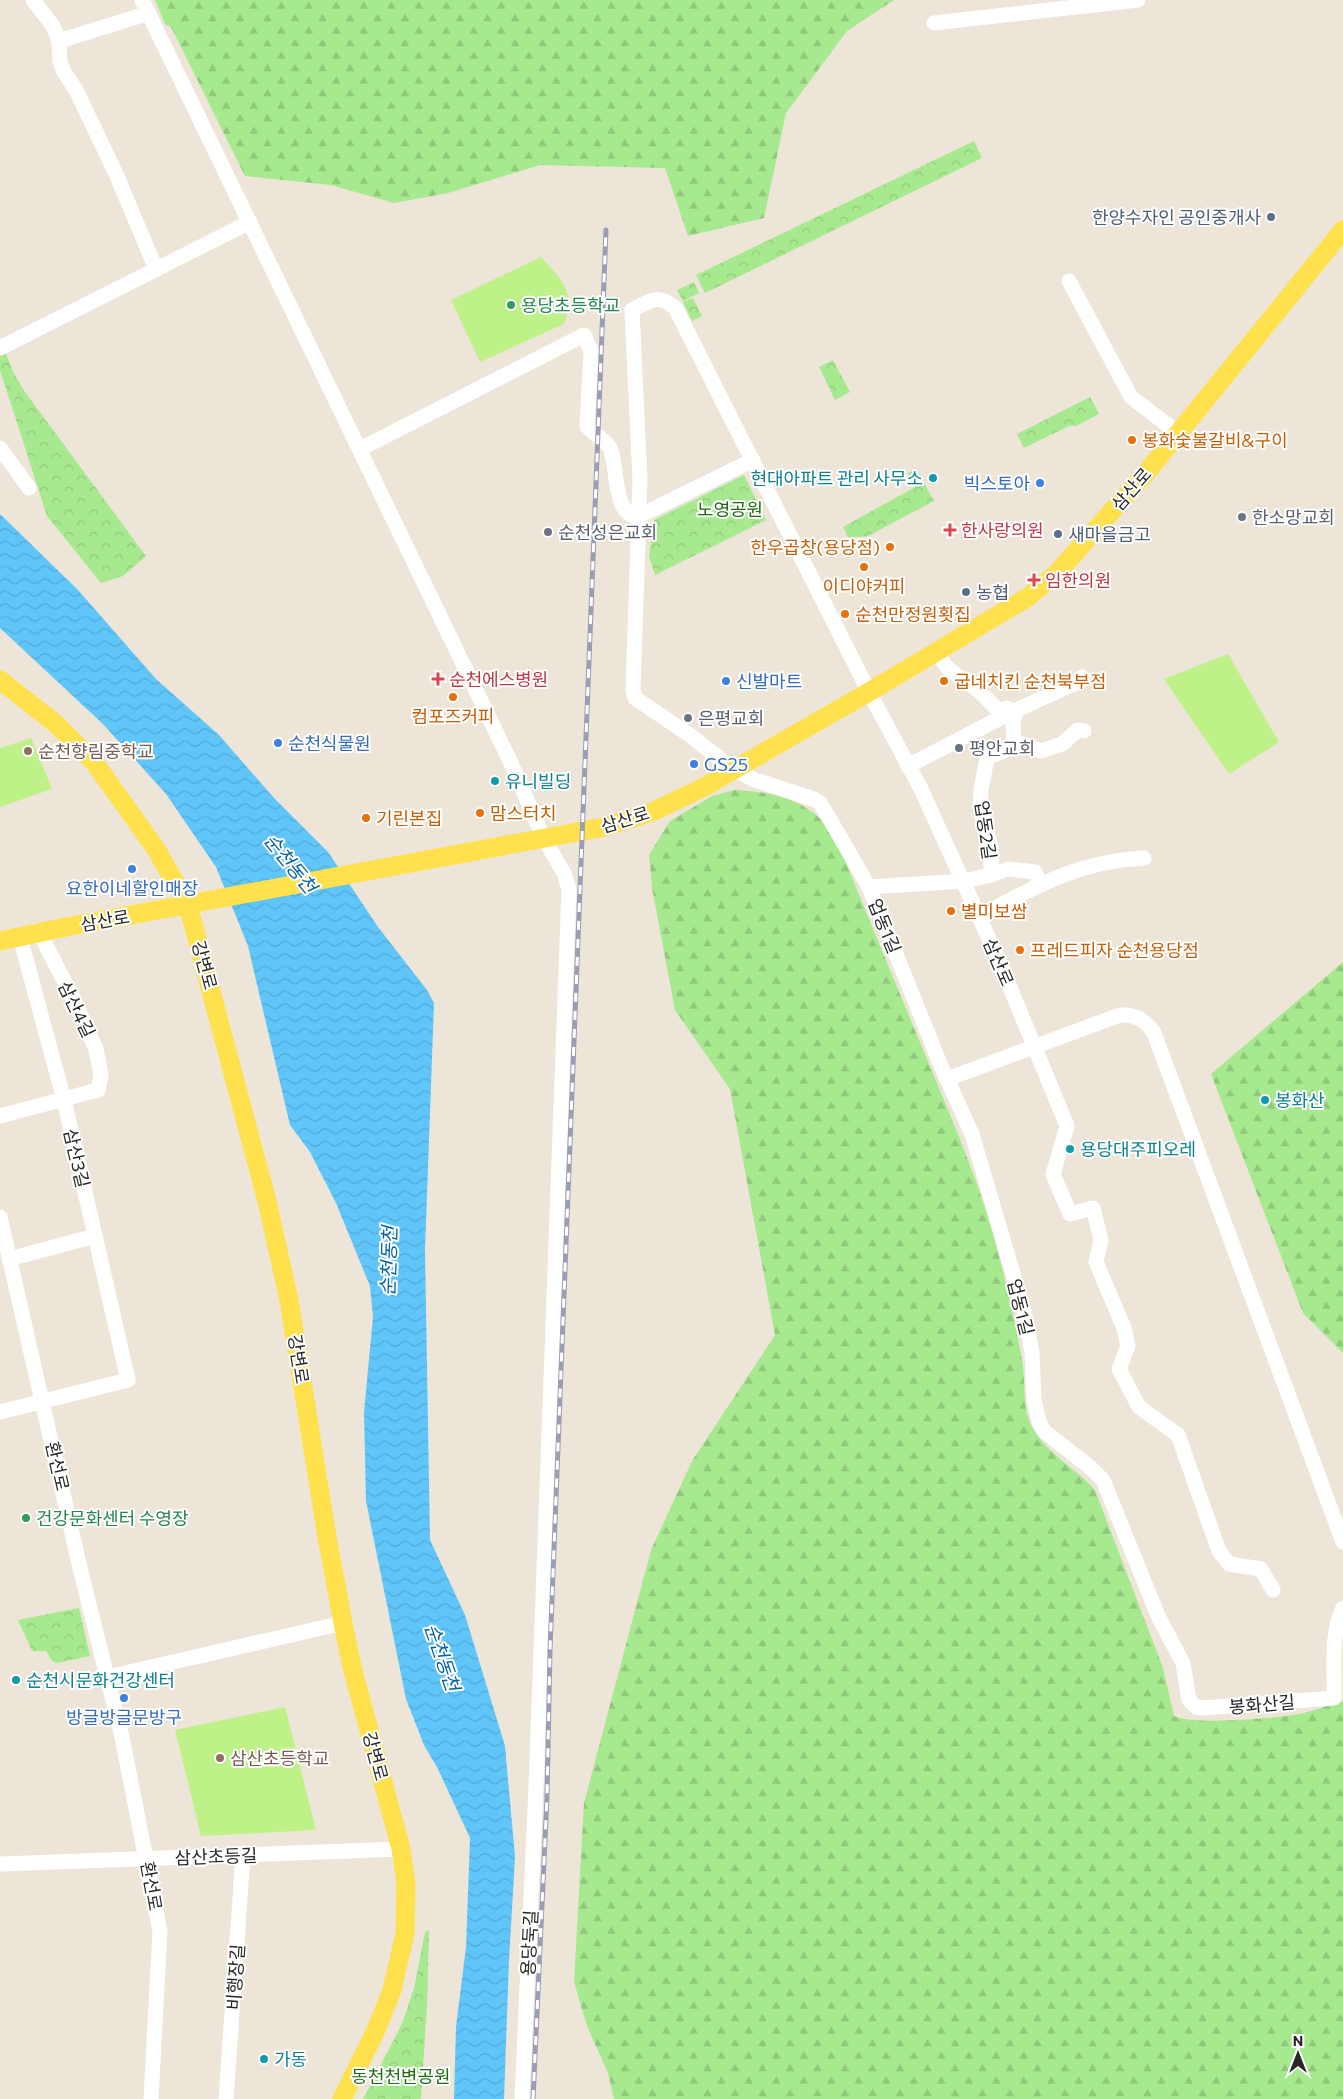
<svg xmlns="http://www.w3.org/2000/svg" width="1343" height="2099" font-family="Commissioner,'Noto Sans KR',sans-serif">
	<style>
		.forest { fill: url(#forest-firs) }
		.park { fill: url(#park-crowns) }
		.pitch { fill: #bef289 }
		.water { fill: url(#water-waves) }
		.lines { fill: none; stroke-linecap: round; stroke-linejoin: round }
		.minor { stroke: #fff; stroke-width: 15 }
		.major { stroke: #fee14c; stroke-width: 19 }
		.rail-casing { stroke: #9b9db5; stroke-width: 5 }
		.rail { stroke: #fff; stroke-width: 3; stroke-dasharray: 9; stroke-linecap: butt }
		.service-dot { fill: #5c6f8a; stroke: #fff; stroke-width: 2 }
		.leisure-dot { fill: #2e9e5b; stroke: #fff; stroke-width: 2 }
		.food-dot { fill: #e8710a; stroke: #fff; stroke-width: 2 }
		.culture-dot { fill: #0f9aa8; stroke: #fff; stroke-width: 2 }
		.shop-dot { fill: #3f7fe0; stroke: #fff; stroke-width: 2 }
		.worship-dot { fill: #6b7280; stroke: #fff; stroke-width: 2 }
		.health-dot { fill: #e0444e; stroke: #fff; stroke-width: 2 }
		.education-dot { fill: #8d6e63; stroke: #fff; stroke-width: 2 }
		.labels { text-anchor: middle; dominant-baseline: central; stroke-width: 4; stroke-linejoin: round; paint-order: stroke }
		.service-label { font-size: 18px; fill: #4e5e75; stroke: #fff; text-anchor: start }
		.leisure-label { font-size: 18px; fill: #27864d; stroke: #fff; text-anchor: start }
		.food-label { font-size: 18px; fill: #c56008; stroke: #fff; text-anchor: start }
		.culture-label { font-size: 18px; fill: #0d838f; stroke: #fff; text-anchor: start }
		.shop-label { font-size: 18px; fill: #366cbe; stroke: #fff; text-anchor: start }
		.street-label { font-size: 18px; fill: #282828; stroke: #fff }
		.park-label { font-size: 18px; fill: #1f6b12; stroke: #fff }
		.worship-label { font-size: 18px; fill: #5b616d; stroke: #fff; text-anchor: start }
		.health-label { font-size: 18px; fill: #be3a42; stroke: #fff; text-anchor: start }
		.education-label { font-size: 18px; fill: #785e54; stroke: #fff; text-anchor: start }
		.water-label { font-size: 19px; font-style: italic; fill: #0061a5; stroke: #fff }
	</style>
	<defs>
		<pattern id="forest-firs" width="22" height="20" patternUnits="userSpaceOnUse" patternTransform="scale(1.25)"><rect width="22" height="20" fill="#a7e98f"/><path d="M5 1l3.5 6h-7zM16 11l3.5 6h-7z" fill="#90c87b"/></pattern>
		<pattern id="park-crowns" width="20" height="18" patternUnits="userSpaceOnUse" patternTransform="scale(1.25)"><rect width="20" height="18" fill="#a7e98f"/><path d="M2 6a3 3 0 1 1 6 0M12 15a3 3 0 1 1 6 0" fill="none" stroke="#90c87b"/></pattern>
		<pattern id="water-waves" width="16" height="10" patternUnits="userSpaceOnUse" patternTransform="scale(1.25)"><rect width="16" height="10" fill="#60c6fa"/><path d="M0 5q4-4 8 0t8 0" fill="none" stroke="#53aad6"/></pattern>
	</defs>
	<rect width="100%" height="100%" fill="#ede5d8"/>
	<g class="forest">
		<path d="M155,0H894L847,31L786,113L764,218L688,236L665,168L540,165L448,193L394,203L331,185L245,176L171,27L165,24Z"/>
		<path d="M734,790C766,791 802,798 824,823C831,831 836,843 842,853C871,924 900,995 930,1066C951,1118 974,1170 990,1224C1003,1269 1014,1314 1022,1360C1026,1380 1022,1401 1029,1420C1040,1450 1075,1467 1095,1490L1163,1668L1174,1716C1191,1725 1264,1719 1286,1716C1305,1714 1325,1707 1343,1701V2099H614L608,2073L587,2026L574,1982L584,1803L651,1550L692,1461L775,1335L730,1089L675,1010L652,888L649,855L670,821L712,796Z"/>
		<path d="M1343,962V1353L1303,1313L1211,1074Z"/>
	</g>
	<g class="park">
		<path d="M974,141L982,158L705,293L696,275Z"/>
		<path d="M694,282L699,293L683,301L677,290Z"/>
		<path d="M693,298L702,316L692,321L683,302Z"/>
		<path d="M5,351L13,372L25,392L146,556L123,576L101,583L47,516L0,370V355Z"/>
		<path d="M833,360L850,392L835,400L819,367Z"/>
		<path d="M1090,397L1099,414L1076,426H1069L1024,448L1017,434Z"/>
		<path d="M916,469L934,501L868,536L849,538L843,527L915,487L908,473Z"/>
		<path d="M744,475L766,520L655,575L649,556L654,520Z"/>
		<path d="M79,1608L90,1656L57,1663L52,1661L46,1651H32L18,1620Z"/>
		<path d="M429,1930L427,2004L421,2099H363L402,2024L414,1988L425,1932Z"/>
	</g>
	<g class="pitch">
		<path d="M541,257C562,280 576,291 564,324L480,362L451,300Z"/>
		<path d="M1228,654L1279,742L1229,774L1164,679Z"/>
		<path d="M31,738L52,789L0,807V748Z"/>
		<path d="M285,1707L316,1830L201,1836L175,1730Z"/>
	</g>
	<path class="water" d="M0,514L78,590L156,679L219,735L274,798L328,852L378,927L427,990L434,1003L425,1250L430,1540L465,1615L505,1746L515,1857L509,1961L504,2099H454L456,2027L466,1947L470,1838L438,1769L424,1745L406,1699L366,1501L364,1412L373,1317L370,1286L336,1203L310,1152L290,1125L248,946L216,867L166,794L103,724L0,628Z"/>
	<g class="lines">
		<g class="minor">
			<path d="M33,0L53,26L59,41L60,62L64,72L76,90L116,174L156,269"/>
			<path d="M142,0L511,763L544,839L564,873L569,889L536,1787L522,2099"/>
			<path d="M934,23L1138,0"/>
			<path d="M59,41L149,13"/>
			<path d="M1069,281L1131,397L1178,433"/>
			<path d="M0,348L250,222"/>
			<path d="M0,448L29,488"/>
			<path d="M360,449L584,335L591,351L587,426C593,435 604,438 610,448C618,463 612,518 639,516L753,460"/>
			<path d="M936,650C946,672 957,674 975,688C984,694 990,703 998,710L1007,708L1015,714L1013,724L1014,741L1041,751L1062,744L1078,730L1084,731"/>
			<path d="M908,766L1012,712L1078,682L1082,677"/>
			<path d="M991,875V847L980,809L981,790L987,758L1006,750L1014,741"/>
			<path d="M869,887L965,881L991,875L1008,869L1035,872L1041,885"/>
			<path d="M979,917C1035,886 1079,861 1144,858"/>
			<path d="M947,1079L1120,1015C1136,1014 1145,1020 1154,1033L1343,1542"/>
			<path d="M0,1116L98,1090L101,1075L96,1049L73,998L39,932"/>
			<path d="M0,1217L80,1568L122,1737L160,1931L151,2099"/>
			<path d="M9,1259L95,1236"/>
			<path d="M0,1412L128,1380L64,1100L20,937"/>
			<path d="M1273,1590L1261,1569L1229,1564L1219,1551L1178,1435L1139,1407L1119,1369L1128,1346L1124,1328L1096,1262L1101,1240L1093,1208L1070,1214L1053,1174L1067,1126L1000,963L921,789L869,692L676,309C659,292 650,301 632,310L640,481L633,690L635,698L691,736L733,769L755,780L814,799L821,804L869,887L941,1066L972,1134L1024,1311L1032,1353L1034,1399L1039,1422L1045,1432L1091,1468L1103,1480L1159,1618L1183,1663L1189,1700L1196,1707L1202,1708L1334,1698C1335,1669 1330,1635 1343,1608"/>
			<path d="M108,1677L343,1623"/>
			<path d="M0,1864L401,1849"/>
			<path d="M226,2099L243,1855"/>
		</g>
		<g class="major">
			<path d="M0,680L56,724L94,762L156,849L188,905L267,1201L289,1300L327,1537L343,1623L352,1667L401,1849L406,1884L405,1933L392,1990L376,2030L342,2099"/>
			<path d="M0,941L66,927L604,827L652,812L702,788L869,692L1028,597L1056,574L1146,473L1343,230"/>
		</g>
		<g class="rail-casing">
			<path id="rail" d="M533,2099L547,1797L550,1650L606,230"/>
		</g>
		<use href="#rail" class="rail"/>
	</g>
	<g class="service-dot">
		<circle cx="1271" cy="217" r="5"/>
		<circle cx="1058" cy="534" r="5"/>
		<circle cx="966" cy="592" r="5"/>
	</g>
	<g class="leisure-dot">
		<circle cx="511" cy="305" r="5"/>
		<circle cx="26" cy="1518" r="5"/>
	</g>
	<g class="food-dot">
		<circle cx="1132" cy="440" r="5"/>
		<circle cx="890" cy="547" r="5"/>
		<circle cx="864" cy="567" r="5"/>
		<circle cx="845" cy="614" r="5"/>
		<circle cx="944" cy="681" r="5"/>
		<circle cx="453" cy="697" r="5"/>
		<circle cx="480" cy="813" r="5"/>
		<circle cx="366" cy="818" r="5"/>
		<circle cx="951" cy="911" r="5"/>
		<circle cx="1020" cy="950" r="5"/>
	</g>
	<g class="culture-dot">
		<circle cx="933" cy="478" r="5"/>
		<circle cx="495" cy="781" r="5"/>
		<circle cx="1265" cy="1100" r="5"/>
		<circle cx="1070" cy="1149" r="5"/>
		<circle cx="16" cy="1680" r="5"/>
		<circle cx="264" cy="2059" r="5"/>
	</g>
	<g class="shop-dot">
		<circle cx="1040" cy="483" r="5"/>
		<circle cx="726" cy="681" r="5"/>
		<circle cx="278" cy="743" r="5"/>
		<circle cx="694" cy="764" r="5"/>
		<circle cx="132" cy="869" r="5"/>
		<circle cx="124" cy="1698" r="5"/>
	</g>
	<g class="worship-dot">
		<circle cx="1242" cy="517" r="5"/>
		<circle cx="548" cy="532" r="5"/>
		<circle cx="688" cy="718" r="5"/>
		<circle cx="959" cy="748" r="5"/>
	</g>
	<g class="health-dot">
		<path d="M947.5 522.5h5v5h5v5h-5v5h-5v-5h-5v-5h5z"/>
		<path d="M1031.5 572.5h5v5h5v5h-5v5h-5v-5h-5v-5h5z"/>
		<path d="M435.5 671.5h5v5h5v5h-5v5h-5v-5h-5v-5h5z"/>
	</g>
	<g class="education-dot">
		<circle cx="28" cy="751" r="5"/>
		<circle cx="220" cy="1758" r="5"/>
	</g>
	<g class="labels">
		<g class="service-label">
			<text x="1261" y="217" text-anchor="end">한양수자인 공인중개사</text>
			<text x="1068" y="534">새마을금고</text>
			<text x="976" y="592">농협</text>
		</g>
		<g class="leisure-label">
			<text x="521" y="305">용당초등학교</text>
			<text x="36" y="1518">건강문화센터 수영장</text>
		</g>
		<g class="food-label">
			<text x="1142" y="440">봉화숯불갈비&amp;구이</text>
			<text x="880" y="547" text-anchor="end">한우곱창(용당점)</text>
			<text x="864" y="586" text-anchor="middle">이디야커피</text>
			<text x="855" y="614">순천만정원횟집</text>
			<text x="954" y="681">굽네치킨 순천북부점</text>
			<text x="453" y="716" text-anchor="middle">컴포즈커피</text>
			<text x="490" y="813">맘스터치</text>
			<text x="376" y="818">기린본집</text>
			<text x="961" y="911">별미보쌈</text>
			<text x="1030" y="950">프레드피자 순천용당점</text>
		</g>
		<g class="culture-label">
			<text x="923" y="478" text-anchor="end">현대아파트 관리 사무소</text>
			<text x="505" y="781">유니빌딩</text>
			<text x="1275" y="1100">봉화산</text>
			<text x="1080" y="1149">용당대주피오레</text>
			<text x="26" y="1680">순천시문화건강센터</text>
			<text x="274" y="2059">가동</text>
		</g>
		<g class="shop-label">
			<text x="1030" y="483" text-anchor="end">빅스토아</text>
			<text x="736" y="681">신발마트</text>
			<text x="288" y="743">순천식물원</text>
			<text x="704" y="764">GS25</text>
			<text x="132" y="888" text-anchor="middle">요한이네할인매장</text>
			<text x="124" y="1717" text-anchor="middle">방글방글문방구</text>
		</g>
		<g class="street-label">
			<text transform="translate(1131 489) rotate(-49)">삼산로</text>
			<text transform="translate(625 819) rotate(-17)">삼산로</text>
			<text transform="translate(986 830) rotate(82)">업동2길</text>
			<text transform="translate(105 920) rotate(-10)">삼산로</text>
			<text transform="translate(885 926) rotate(68)">업동1길</text>
			<text transform="translate(999 962) rotate(67)">삼산로</text>
			<text transform="translate(205 965) rotate(75)">강변로</text>
			<text transform="translate(77 1009) rotate(64)">삼산4길</text>
			<text transform="translate(77 1158) rotate(77)">삼산3길</text>
			<text transform="translate(1021 1307) rotate(76)">업동1길</text>
			<text transform="translate(299 1359) rotate(81)">강변로</text>
			<text transform="translate(58 1466) rotate(77)">환선로</text>
			<text transform="translate(1262 1704) rotate(-5)">봉화산길</text>
			<text transform="translate(376 1756) rotate(75)">강변로</text>
			<text transform="translate(216 1856) rotate(-2)">삼산초등길</text>
			<text transform="translate(152 1886) rotate(80)">환선로</text>
			<text transform="translate(529 1943) rotate(-87)">용당둑길</text>
			<text transform="translate(235 1977) rotate(-86)">비행장길</text>
		</g>
		<g class="park-label">
			<text x="730" y="509">노영공원</text>
			<text x="401" y="2076">동천천변공원</text>
		</g>
		<g class="worship-label">
			<text x="1252" y="517">한소망교회</text>
			<text x="558" y="532">순천성은교회</text>
			<text x="698" y="718">은평교회</text>
			<text x="969" y="748">평안교회</text>
		</g>
		<g class="health-label">
			<text x="961" y="530">한사랑의원</text>
			<text x="1045" y="580">임한의원</text>
			<text x="449" y="679">순천에스병원</text>
		</g>
		<g class="education-label">
			<text x="38" y="751">순천향림중학교</text>
			<text x="230" y="1758">삼산초등학교</text>
		</g>
		<g class="water-label">
			<text transform="translate(291 863) rotate(51)">순천동천</text>
			<text transform="translate(388 1261) rotate(-88)">순천동천</text>
			<text transform="translate(443 1657) rotate(71)">순천동천</text>
		</g>
	</g>
	<g transform="translate(1298 2054)" stroke="#ffffff" stroke-width="4" paint-order="stroke">
	<path d="M0-4L9 19L0 12L-9 19Z" fill="#282828"/>
	<text y="-8" font-size="14" font-weight="bold" text-anchor="middle" fill="#282828">N</text>
	</g>
</svg>
